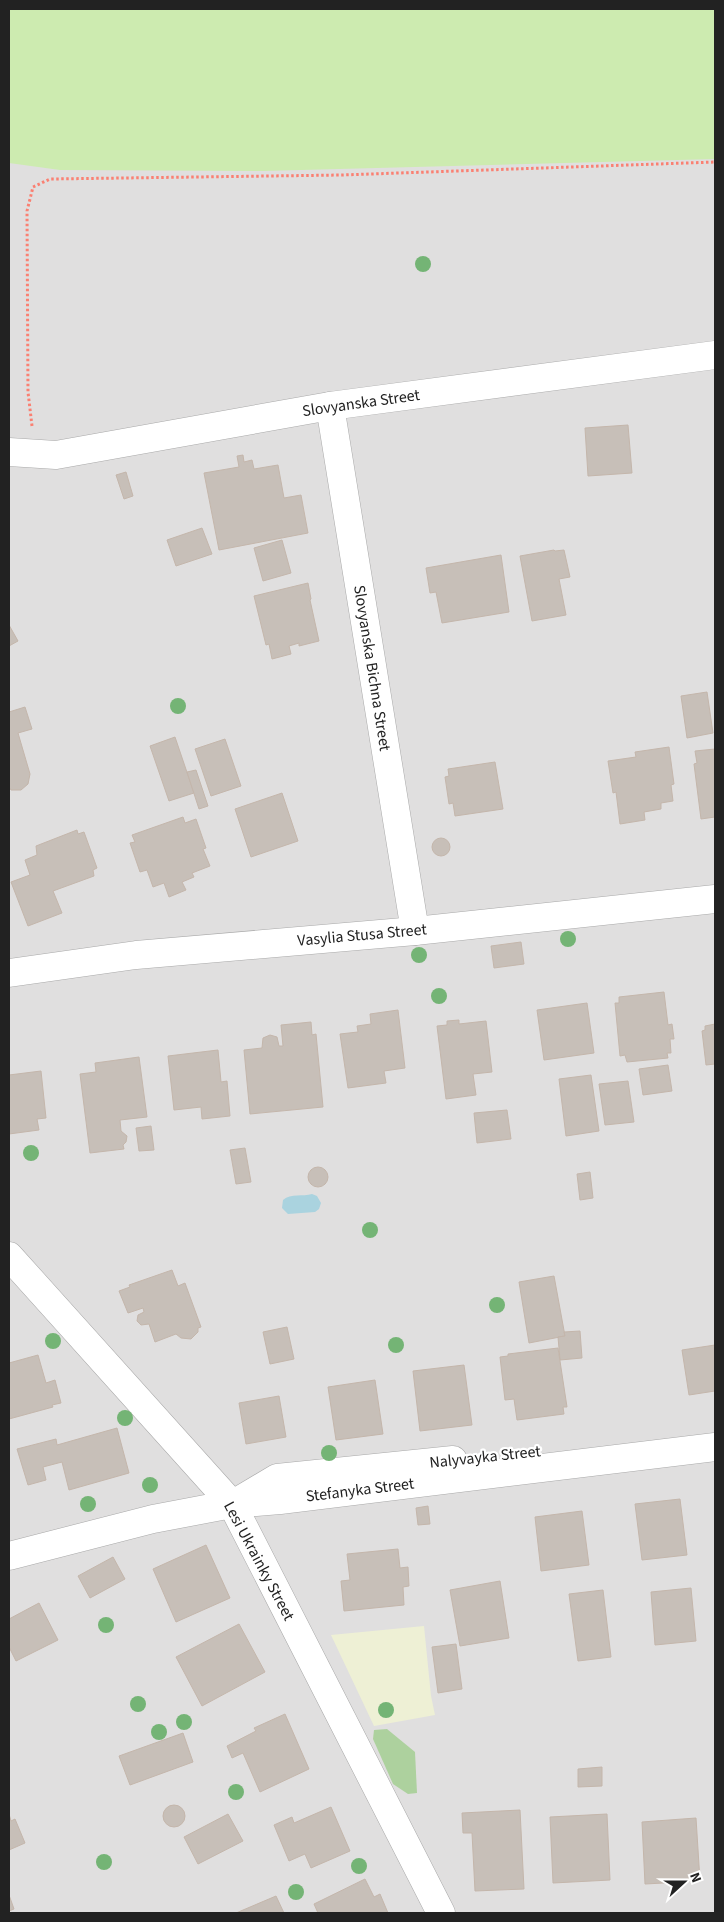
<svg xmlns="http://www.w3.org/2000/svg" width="724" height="1922" font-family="'Source Sans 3',sans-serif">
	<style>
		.residential { fill: #e0dfdf }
		.farmland { fill: #eef0d5 }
		.grass { fill: #cdebb0 }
		.forest { fill: #add19e }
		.water { fill: #aad3df }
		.building { fill: #c7bfb8; stroke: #c4b6ab }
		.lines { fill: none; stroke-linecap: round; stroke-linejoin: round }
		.minor-casing { stroke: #a9a9a9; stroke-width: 29 }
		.path { stroke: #fa8072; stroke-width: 3; stroke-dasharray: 2.5 2.5; stroke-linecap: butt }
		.minor { stroke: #fff; stroke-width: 28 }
		.tree { fill: #74b475 }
		.labels { text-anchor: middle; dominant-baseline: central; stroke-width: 4.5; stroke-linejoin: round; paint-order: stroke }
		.street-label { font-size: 16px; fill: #222; stroke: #fff }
	</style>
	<rect width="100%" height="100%" fill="#f2efe9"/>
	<rect class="residential" x="9" y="9" width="706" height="1904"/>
	<path class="farmland" d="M424,1626L431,1696L435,1715L374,1726L331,1635Z"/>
	<path class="grass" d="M9,9H715V159L263,171L60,170L9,163Z"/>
	<path class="forest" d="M387,1729L415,1752L417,1793L408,1794L393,1784L373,1739L374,1730Z"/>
	<path class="water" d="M312,1194L317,1196L321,1203L319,1209L315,1212L288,1214L282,1208L283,1200C291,1193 303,1197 312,1194Z"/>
	<g class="building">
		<path d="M628,425L632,473L588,476L585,428Z"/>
		<path d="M243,455L244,462L252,460L254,469L278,465L284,498L301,495L308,533L219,550L204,473L239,467L237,456Z"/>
		<path d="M126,472L133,496L124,499L116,475Z"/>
		<path d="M202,528L212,554L176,566L167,540Z"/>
		<path d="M282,540L291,573L263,581L254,548Z"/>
		<path d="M554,550L555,551L564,550L570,577L559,579L566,615L532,621L520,556Z"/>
		<path d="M501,555L509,612L442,623L436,592L430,593L426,568Z"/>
		<path d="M308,583L311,599L310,600L319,641L299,646V643L289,646L291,654L272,659L269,644L266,645L254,596Z"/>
		<path d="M9,625L18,641L9,646Z"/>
		<path d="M707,692L713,733L687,738L681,696Z"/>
		<path d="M25,707L32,729L18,733L30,774L28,784L21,790H11L9,787V712Z"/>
		<path d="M175,737L194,793L169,801L150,746Z"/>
		<path d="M225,739L241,786L211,796L195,749Z"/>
		<path d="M669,747L674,784L671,785L673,801L661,803V809L644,812L645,820L620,824L616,792L613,793L608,761L636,757L635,752Z"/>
		<path d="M715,749V817L701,819L694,764L697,763L695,751Z"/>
		<path d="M495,762L503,809L455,816L453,803L449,804L445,777L449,776L448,769Z"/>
		<path d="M196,770L208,806L199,809L187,772Z"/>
		<path d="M282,793L298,841L251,857L235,809Z"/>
		<path d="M183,817L185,823L196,819L206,848L203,849L210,866L192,873L194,877L182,882L186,890L169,897L164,883L153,887L147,870L140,872L130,843L135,842L132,835Z"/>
		<path d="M77,830L78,834L84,832L97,868L93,870L94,876L53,891L62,913L28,926L11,882L30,875L25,860L37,855L36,846Z"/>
		<circle cx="441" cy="847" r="9"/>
		<path d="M521,942L524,964L494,968L491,946Z"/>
		<path d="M664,992L668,1025L672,1024L674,1039H670L671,1053H667L668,1058L627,1062L625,1055L620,1056L615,1003H619V997Z"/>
		<path d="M587,1003L594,1053L544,1060L537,1010Z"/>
		<path d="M398,1010L405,1068L384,1071L386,1083L348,1088L340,1034L358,1032L357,1026L371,1024L370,1014Z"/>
		<path d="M459,1020V1024L486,1021L492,1072L473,1074L476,1095L446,1099L437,1026L447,1025V1021Z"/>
		<path d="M311,1022L312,1035L316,1034L323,1107L250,1114L244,1050L262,1048L263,1038L270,1035L277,1037L279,1046H283L281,1025Z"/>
		<path d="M715,1024V1064L706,1065L702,1031L705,1030V1026Z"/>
		<path d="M218,1050L221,1082L227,1081L230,1116L202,1119L201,1107L174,1110L168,1056Z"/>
		<path d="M139,1057L147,1117L120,1120L121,1131L127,1136L126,1142L123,1145L124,1149L90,1153L80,1074L96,1072L95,1063Z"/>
		<path d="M668,1065L672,1091L643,1095L639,1069Z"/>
		<path d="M41,1071L46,1118L37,1119L39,1130L9,1134V1075Z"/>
		<path d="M591,1075L599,1131L566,1136L559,1079Z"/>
		<path d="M628,1081L634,1122L605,1125L599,1084Z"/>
		<path d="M507,1110L511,1139L477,1143L474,1113Z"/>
		<path d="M151,1126L154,1150L139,1151L136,1128Z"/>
		<path d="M245,1148L251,1182L236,1184L230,1150Z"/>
		<circle cx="318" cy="1177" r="10"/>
		<path d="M590,1172L593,1198L580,1200L577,1174Z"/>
		<path d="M172,1270L178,1286L185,1283L201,1327L198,1328V1332L191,1339L181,1338L176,1334L155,1342L149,1324L141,1325L137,1321L138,1315L144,1312L143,1308L128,1313L119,1291L130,1287L129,1285Z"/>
		<path d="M554,1276L565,1336L529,1343L519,1282Z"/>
		<path d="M287,1327L294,1359L270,1364L263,1332Z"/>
		<path d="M580,1331L582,1358L560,1360L558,1337L565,1336L564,1332Z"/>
		<path d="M715,1345V1391L689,1395L682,1350Z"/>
		<path d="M558,1348L567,1407H563L564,1414L517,1420L514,1399L505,1400L500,1357L508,1356V1354Z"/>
		<path d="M38,1355L46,1383L55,1380L61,1403L52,1405L53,1407L9,1419V1363Z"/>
		<path d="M464,1365L472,1425L420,1431L413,1371Z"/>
		<path d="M375,1380L383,1434L336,1440L328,1387Z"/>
		<path d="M279,1396L286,1437L246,1444L239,1403Z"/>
		<path d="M117,1428L129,1473L69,1490L62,1462L43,1467L46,1480L28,1485L17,1449L56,1439L57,1445Z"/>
		<path d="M680,1499L687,1555L642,1560L635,1504Z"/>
		<path d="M428,1506L430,1524L418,1525L416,1508Z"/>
		<path d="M582,1511L589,1565L541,1571L535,1517Z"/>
		<path d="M206,1545L230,1598L176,1622L153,1569Z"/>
		<path d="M398,1549L400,1568L408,1567L409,1586L403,1587L404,1605L344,1611L341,1581L350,1580L347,1554Z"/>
		<path d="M113,1557L125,1579L90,1598L78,1576Z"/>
		<path d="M500,1581L509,1638L460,1646L450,1590Z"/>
		<path d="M691,1588L696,1641L655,1645L651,1592Z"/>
		<path d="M603,1590L611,1657L578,1661L569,1594Z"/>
		<path d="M39,1603L58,1640L16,1661L9,1647V1619Z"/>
		<path d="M239,1624L265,1672L202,1706L176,1657Z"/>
		<path d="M456,1644L462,1689L438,1693L432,1647Z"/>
		<path d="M285,1714L309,1769L260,1792L243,1753L232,1758L227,1746L256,1731L254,1728Z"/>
		<path d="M183,1733L193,1762L130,1785L119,1756Z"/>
		<path d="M602,1767V1786L578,1787V1769Z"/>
		<circle cx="174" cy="1816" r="11"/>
		<path d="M331,1807L350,1851L311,1868L305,1854L289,1861L274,1825L292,1817L294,1823Z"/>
		<path d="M520,1810L524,1889L475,1891L472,1833H463L462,1813Z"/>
		<path d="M9,1814L11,1821L15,1819L25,1843L9,1850Z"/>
		<path d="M228,1814L243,1841L198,1864L184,1837Z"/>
		<path d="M607,1814L610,1880L553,1883L550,1817Z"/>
		<path d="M696,1818L700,1881L645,1884L642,1822Z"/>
		<path d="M365,1879L374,1897L380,1894L388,1913H318L314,1904Z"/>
		<path d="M9,1895L14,1909L9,1911Z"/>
		<path d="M276,1896L284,1913H236Z"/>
	</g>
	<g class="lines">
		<g class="minor-casing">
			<g id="minor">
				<path d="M330,406L415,931"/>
				<path d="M9,452L56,455L330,406L715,355"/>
				<path d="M9,973L136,955L415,931L715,899"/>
				<path d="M9,1256L232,1504L441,1913"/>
				<path d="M240,1500L277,1478L453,1460"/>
				<path d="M9,1556L153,1519L232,1504L280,1500L715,1447"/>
			</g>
		</g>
		<path class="path" d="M32,426L28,392L27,211L33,187L50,179L342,175L715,162"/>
		<use href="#minor" class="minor"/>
	</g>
	<g class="tree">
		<circle cx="423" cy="264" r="8"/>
		<circle cx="178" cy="706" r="8"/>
		<circle cx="568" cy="939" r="8"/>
		<circle cx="419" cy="955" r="8"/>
		<circle cx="439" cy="996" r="8"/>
		<circle cx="31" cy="1153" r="8"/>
		<circle cx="370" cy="1230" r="8"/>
		<circle cx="497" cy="1305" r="8"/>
		<circle cx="53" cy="1341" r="8"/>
		<circle cx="396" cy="1345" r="8"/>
		<circle cx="125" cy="1418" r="8"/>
		<circle cx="329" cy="1453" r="8"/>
		<circle cx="150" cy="1485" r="8"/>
		<circle cx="88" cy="1504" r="8"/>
		<circle cx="106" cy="1625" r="8"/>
		<circle cx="138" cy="1704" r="8"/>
		<circle cx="386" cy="1710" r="8"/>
		<circle cx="184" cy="1722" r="8"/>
		<circle cx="159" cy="1732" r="8"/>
		<circle cx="236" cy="1792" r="8"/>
		<circle cx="104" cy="1862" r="8"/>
		<circle cx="359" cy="1866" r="8"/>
		<circle cx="296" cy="1892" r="8"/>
	</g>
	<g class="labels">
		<g class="street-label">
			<text transform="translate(361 403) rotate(-8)">Slovyanska Street</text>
			<text transform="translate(372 668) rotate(81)">Slovyanska Bichna Street</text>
			<text transform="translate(362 935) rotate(-5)">Vasylia Stusa Street</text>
			<text transform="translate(485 1457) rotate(-6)">Nalyvayka Street</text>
			<text transform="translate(360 1490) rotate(-7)">Stefanyka Street</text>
			<text transform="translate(259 1561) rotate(62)">Lesi Ukrainky Street</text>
		</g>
	</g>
	<rect width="724" height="1922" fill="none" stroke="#222222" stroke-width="20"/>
	<g transform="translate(684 1882) rotate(69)" stroke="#ffffff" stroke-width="4" paint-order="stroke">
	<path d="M0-4L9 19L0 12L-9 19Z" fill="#222222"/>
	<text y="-8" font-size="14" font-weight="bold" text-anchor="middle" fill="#222222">N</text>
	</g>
</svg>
